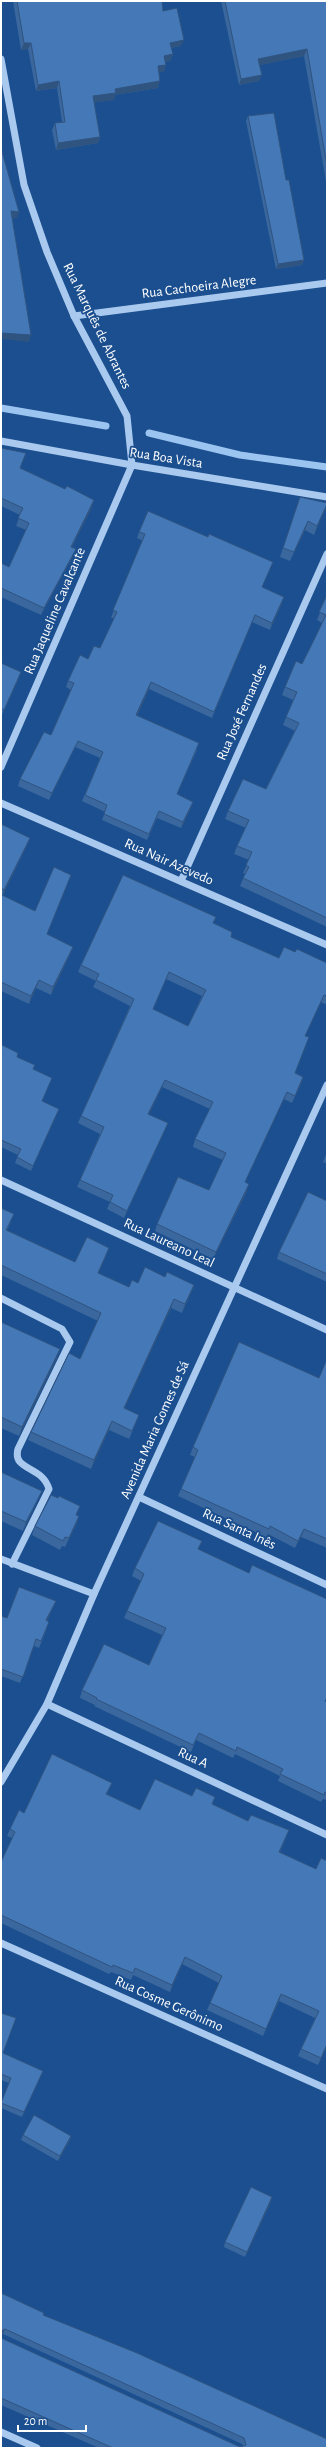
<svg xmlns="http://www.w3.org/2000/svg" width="328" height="2449" font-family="'Alegreya Sans',sans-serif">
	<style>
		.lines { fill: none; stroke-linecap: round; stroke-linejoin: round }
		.stream { stroke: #9cc4f0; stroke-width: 7 }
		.minor { stroke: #a9c9ee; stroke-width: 7 }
		.wall { fill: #3a679d; fill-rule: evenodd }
		.shaded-wall { fill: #305480 }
		.building { fill: #4478b7; stroke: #305480; fill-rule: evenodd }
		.labels { text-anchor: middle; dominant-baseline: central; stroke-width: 3.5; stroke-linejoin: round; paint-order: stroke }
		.street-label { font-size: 14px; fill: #fff; stroke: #1b4f8f }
	</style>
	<rect width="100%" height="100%" fill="#1b4f8f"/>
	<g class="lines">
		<g class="stream">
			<path d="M1,408L106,426"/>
			<path d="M149,433L240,455L327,467"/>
		</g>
		<g class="minor">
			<path d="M1,59L24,185L47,252L74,316L127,416L132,465L1,767"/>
			<path d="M74,316L327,283"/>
			<path d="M1,441L132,465L327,497"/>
			<path d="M1,803L327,945"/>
			<path d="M181,881L327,554"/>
			<path d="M1,1180L327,1330"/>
			<path d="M1,1298L62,1329L70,1342L18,1449C12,1471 42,1465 49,1489L12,1564"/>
			<path d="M139,1497L327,1585"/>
			<path d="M1,1559L94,1594"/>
			<path d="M47,1704L327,1835"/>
			<path d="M1,1782L47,1704L94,1594L327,1085"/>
			<path d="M1,1943L327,2089"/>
			<path d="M1,2432L37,2448"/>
		</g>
	</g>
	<g class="wall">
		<path d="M13,1H162L163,11L181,46L171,48L173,54L170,61L165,62L166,65L164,72H159L158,88L115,95L114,100L94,102L100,137L98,143L56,150L52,130L55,123L62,122L57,88L36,91L28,49L21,50Z"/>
		<path d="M221,1H327V187L304,56L260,65L259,81L239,85Z"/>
		<path d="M248,116L286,180L304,260L302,265L276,269L246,121Z"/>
		<path d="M1,448L20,469L92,507L72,547L73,556L41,615L1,597V563L9,567L26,530L16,526L20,515L1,506Z"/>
		<path d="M300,497L327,505L314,535L305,530L290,561L280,557Z"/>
		<path d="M139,532L270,569L262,587L282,603L270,630L252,622L212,718L149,689L137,716L197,750L177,794L191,808L181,828L157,818L147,840L102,820L105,812L82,801L100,758L75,747L49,800L18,786L20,779L51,735L71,690L66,687L68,681L88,659L100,648L114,619L111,617L143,541L137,538Z"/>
		<path d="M327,595V927L240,886L245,874L243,873L249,860L234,854L237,846L246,828L225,819L228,811L266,789L295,731L283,725L293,700L282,695L285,687L302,664L322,623L317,620Z"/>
		<path d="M1,663L18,680L1,717Z"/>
		<path d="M1,824L27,845L3,895L47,935L73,947L70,954L51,995L36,988L29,1004L1,991Z"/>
		<path d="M214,923L232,932L231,937L279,958L295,952L327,963V1005L321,1002L305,1036L295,1073L303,1077L301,1084L292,1103L284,1099L245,1182L247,1191L213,1259L155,1231L157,1224L209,1190L223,1160L193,1147L195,1139L210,1109L162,1087L149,1114L165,1130L124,1218L107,1209L110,1202L77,1187L100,1134L78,1123L81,1116L130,1006L93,987L96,981L78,972L81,965ZM166,979L202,996L188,1026L153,1009Z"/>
		<path d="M1,1048L17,1057L33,1069L49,1084L42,1101L59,1109L31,1171L15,1163L18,1155L1,1147Z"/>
		<path d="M327,1152V1164L323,1162Z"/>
		<path d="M327,1201V1282L277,1259L279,1252Z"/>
		<path d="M1,1208L11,1222L7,1230L75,1262L106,1256L98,1273L129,1287L138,1283L165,1277L194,1285L191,1293L182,1313L171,1308L124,1408L136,1423L129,1439L109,1430L91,1469L28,1440L31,1432L80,1359L98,1321L1,1275Z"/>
		<path d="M1,1322L57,1358L19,1436L1,1428Z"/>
		<path d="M327,1359V1548L301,1537L295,1548L268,1534L266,1537L178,1496L195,1457L190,1455L193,1447L319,1378Z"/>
		<path d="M1,1472L38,1499L23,1531L1,1521Z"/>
		<path d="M77,1515L79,1516L76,1525L65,1547L62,1546L60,1550L32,1535L35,1526Z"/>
		<path d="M199,1549L326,1702H327V1800L323,1799L321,1802L278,1781L280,1776L235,1754L233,1758L196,1740L191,1752L94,1706L95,1705L80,1698L82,1690L149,1665L162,1635L124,1618L127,1611L141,1581L132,1576L135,1568Z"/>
		<path d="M56,1601L47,1621V1628L39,1648L34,1646L20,1683L1,1676V1616L7,1618Z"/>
		<path d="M112,1783L107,1794L140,1810L192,1796L215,1797L212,1804L248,1821L289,1830L280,1852L316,1869L327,1861V2046L318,2065L298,2056L301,2049L315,2018L279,2001L263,2036L207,2010L219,1983L182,1964L170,1992L133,1975L131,1980L111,1972L109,1974L1,1923V1862L12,1838L7,1836L10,1829L24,1813Z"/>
		<path d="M1,2013L3,2053L43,2071L22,2117L1,2108V2103L9,2083L1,2080Z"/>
		<path d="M23,2135L71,2136L70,2140L58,2161L21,2140Z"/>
		<path d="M271,2202L245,2257L224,2247L225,2242Z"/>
		<path d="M1,2293L43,2315L327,2448H99L1,2405V2338L240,2447L243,2446L242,2444L3,2334L1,2335Z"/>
	</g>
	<g class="shaded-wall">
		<path d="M184,40L181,46L167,49L170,43Z"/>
		<path d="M24,43H31L28,49L21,50Z"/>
		<path d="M307,49L304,56L256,66L258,59Z"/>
		<path d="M173,54L170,61L162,63L164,56Z"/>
		<path d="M166,65L164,72L155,73L158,66Z"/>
		<path d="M262,75L259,81L239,85L241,79Z"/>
		<path d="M59,81L57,88L36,91L38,85Z"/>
		<path d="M160,81L158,88L115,95L114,100L90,103L93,96L115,89Z"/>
		<path d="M100,137L98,143L56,150L58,143Z"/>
		<path d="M11,211L19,212L17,218H8Z"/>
		<path d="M304,260L302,265L276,269L278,264Z"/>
		<path d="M1,333L31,335L29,342L1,339Z"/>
		<path d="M94,500L92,507L68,555L71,547Z"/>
		<path d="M327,504L324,512L314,535L317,526Z"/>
		<path d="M308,521L305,530L290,561L294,552Z"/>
		<path d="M76,549L73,556L41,615L44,608Z"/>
		<path d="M284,597L282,603L270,630L272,623Z"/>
		<path d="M21,672L18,680L1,717L4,710Z"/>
		<path d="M151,682L149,689L134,722L136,715Z"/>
		<path d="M78,741L75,747L49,800L52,793Z"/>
		<path d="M193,802L191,808L181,828L183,822Z"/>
		<path d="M30,838L27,845L2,897L4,890Z"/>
		<path d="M73,947L70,954L51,995L53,987Z"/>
		<path d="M39,980L36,988L29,1004L31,996Z"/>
		<path d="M324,995L321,1002L302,1043L305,1036Z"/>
		<path d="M303,1077L301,1084L292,1103L295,1096Z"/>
		<path d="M165,1080L162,1087L146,1121L148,1114Z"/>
		<path d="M287,1092L284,1099L242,1189L245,1182Z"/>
		<path d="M168,1123L165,1130L124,1218L127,1211Z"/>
		<path d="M249,1184L247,1191L213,1259L216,1252Z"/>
		<path d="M109,1248L106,1256L95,1281L98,1273Z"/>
		<path d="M194,1285L191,1293L182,1313L185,1304Z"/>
		<path d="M174,1299L171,1308L121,1416L124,1408Z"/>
		<path d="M60,1349L57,1358L19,1436L22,1427Z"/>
		<path d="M112,1421L109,1430L91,1469L94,1460Z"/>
		<path d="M42,1491L38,1499L23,1531L26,1522Z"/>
		<path d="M79,1516L76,1525L65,1547L69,1538Z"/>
		<path d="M304,1529L301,1537L295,1548L298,1541Z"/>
		<path d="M56,1601L53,1608L44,1627L46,1620Z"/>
		<path d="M185,1957L170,1992L172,1985Z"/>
		<path d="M281,1994L279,2001L263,2036Z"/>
		<path d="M327,2044V2046L318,2065Z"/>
		<path d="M43,2071L41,2076L22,2117L24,2112Z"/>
		<path d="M71,2136L70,2140L58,2161L60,2156Z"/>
		<path d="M272,2197L271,2202L245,2257L247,2252Z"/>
		<path d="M5,2329L3,2334L1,2335V2331Z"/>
	</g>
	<g class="building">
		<path d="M17,1H162L163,11L177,8L184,40L170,43L173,54L164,56L166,65L158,66L160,81L115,89L116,93L93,96L100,137L58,143L55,123L65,122L59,81L38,85L31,43H24Z"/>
		<path d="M225,1H327V166L307,49L258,59L262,75L241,79Z"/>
		<path d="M274,113L286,180H289L304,260L278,264L248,116Z"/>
		<path d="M1,148L19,212L11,211L31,335L1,333Z"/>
		<path d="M1,448L26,453L20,468L65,489L67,486L94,500L71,547L76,549L44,608L1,588V563L9,567L29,523L18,518L23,508L1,498Z"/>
		<path d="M300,497L327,503V504L317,526L308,521L294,552L283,548Z"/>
		<path d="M148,511L208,537L209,534L273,562L262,587L284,597L272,623L255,615L214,712L151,682L136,715L199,743L177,794L193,802L183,822L159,811L149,834L104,814L107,805L85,795L103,752L78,741L52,793L20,779L44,732L51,735L74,683L68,681L80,655L88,659L94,646L100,648L117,612L113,610L145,534L139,532Z"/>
		<path d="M327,595V918L243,878L249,867L246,865L252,852L237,846L249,820L228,811L243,779L266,789L299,723L286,717L297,692L285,687L296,661L302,664L314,640L326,615L319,612Z"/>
		<path d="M1,663L21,672L4,710L1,708Z"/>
		<path d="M1,824L30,838L4,890L1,888Z"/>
		<path d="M54,867L71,875L47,934L73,947L53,987L39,980L31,996L1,982V897L2,895L35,911Z"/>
		<path d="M123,875L216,917L213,923L232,932L231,937L279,958L284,947L295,952L297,949L327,963V996L324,995L305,1036L309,1037L295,1073L303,1077L295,1096L287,1092L245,1182L249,1184L216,1252L157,1224L178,1177L209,1190L226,1153L195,1139L213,1102L165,1080L148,1114L168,1123L127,1211L110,1202L113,1195L80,1180L104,1127L81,1116L134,999L96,980L99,974L81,965ZM169,972L206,990L188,1026L153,1009Z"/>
		<path d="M2,1045L18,1053L17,1057L35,1065L33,1069L52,1078L42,1101L59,1109L33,1166L17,1157L21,1149L1,1140V1048Z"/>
		<path d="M308,1192L327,1201V1274L279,1252Z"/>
		<path d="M1,1208L14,1214L6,1230L75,1262L87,1237L109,1248L98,1273L129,1287L132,1280L138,1283L145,1267L165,1277L167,1272L194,1285L185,1304L174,1299L124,1408L139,1415L132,1431L112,1421L94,1460L31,1432L69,1353L80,1359L101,1313L1,1265Z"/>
		<path d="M1,1322L60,1349L22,1427L1,1417Z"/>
		<path d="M239,1342L319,1378L327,1359V1539L304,1529L298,1541L270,1526L269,1529L181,1489L198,1450L193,1447Z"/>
		<path d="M1,1472L42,1491L26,1522L1,1511Z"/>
		<path d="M51,1495L58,1498L59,1496L80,1506L76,1515L79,1516L69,1538L65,1537L63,1541L35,1526Z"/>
		<path d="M158,1521L202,1541L198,1549L249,1573L252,1565L327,1599V1698L325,1701L327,1702V1792H325L324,1795L280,1774L283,1769L237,1747L236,1751L199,1733L193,1745L96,1699L97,1698L82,1690L104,1644L149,1665L166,1628L127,1611L144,1574L135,1568Z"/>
		<path d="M19,1587L56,1601L46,1620L49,1622L41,1641L36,1639L23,1677L1,1669V1616L7,1618Z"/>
		<path d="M52,1754L112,1783L106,1794L140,1810L155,1779L192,1796L196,1788L215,1797L212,1804L248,1821L251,1815L289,1830L279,1852L316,1869L321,1858L327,1861V2044L321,2058L301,2049L319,2011L281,1994L266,2029L210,2003L222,1976L185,1957L172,1985L135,1968L133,1973L113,1965L112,1967L1,1915V1862L15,1832L10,1829L19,1810L24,1813Z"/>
		<path d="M1,2013L16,2018L3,2053L43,2071L24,2112L1,2103L11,2078L1,2074Z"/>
		<path d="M34,2115L71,2136L60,2156L23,2135Z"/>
		<path d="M251,2187L272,2197L247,2252L225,2242Z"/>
		<path d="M1,2293L44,2313L43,2315L137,2353L327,2439V2448H113L1,2398V2338L240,2447L246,2445L244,2438L5,2329L1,2331Z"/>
	</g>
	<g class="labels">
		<g class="street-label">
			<text transform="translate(199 287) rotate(-7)">Rua Cachoeira Alegre</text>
			<text transform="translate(97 326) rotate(64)">Rua Marquês de Abrantes</text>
			<text transform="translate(166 458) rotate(9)">Rua Boa Vista</text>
			<text transform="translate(55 611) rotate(-67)">Rua Jaqueline Cavalcante</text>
			<text transform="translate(242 712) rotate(-66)">Rua José Fernandes</text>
			<text transform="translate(169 862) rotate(24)">Rua Nair Azevedo</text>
			<text transform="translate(169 1243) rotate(25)">Rua Laureano Leal</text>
			<text transform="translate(155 1430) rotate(-66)">Avenida Maria Gomes de Sá</text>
			<text transform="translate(239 1529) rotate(25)">Rua Santa Inês</text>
			<text transform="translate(193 1758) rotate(25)">Rua A</text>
			<text transform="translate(169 2004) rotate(24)">Rua Cosme Gerônimo</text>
		</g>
	</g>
	<rect width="328" height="2449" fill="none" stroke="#ffffff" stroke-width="4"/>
	<path d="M18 2425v6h68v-6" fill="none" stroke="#ffffff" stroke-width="2"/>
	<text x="24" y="2425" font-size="12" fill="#ffffff" stroke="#1b4f8f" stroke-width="3" paint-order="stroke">20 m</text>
</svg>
